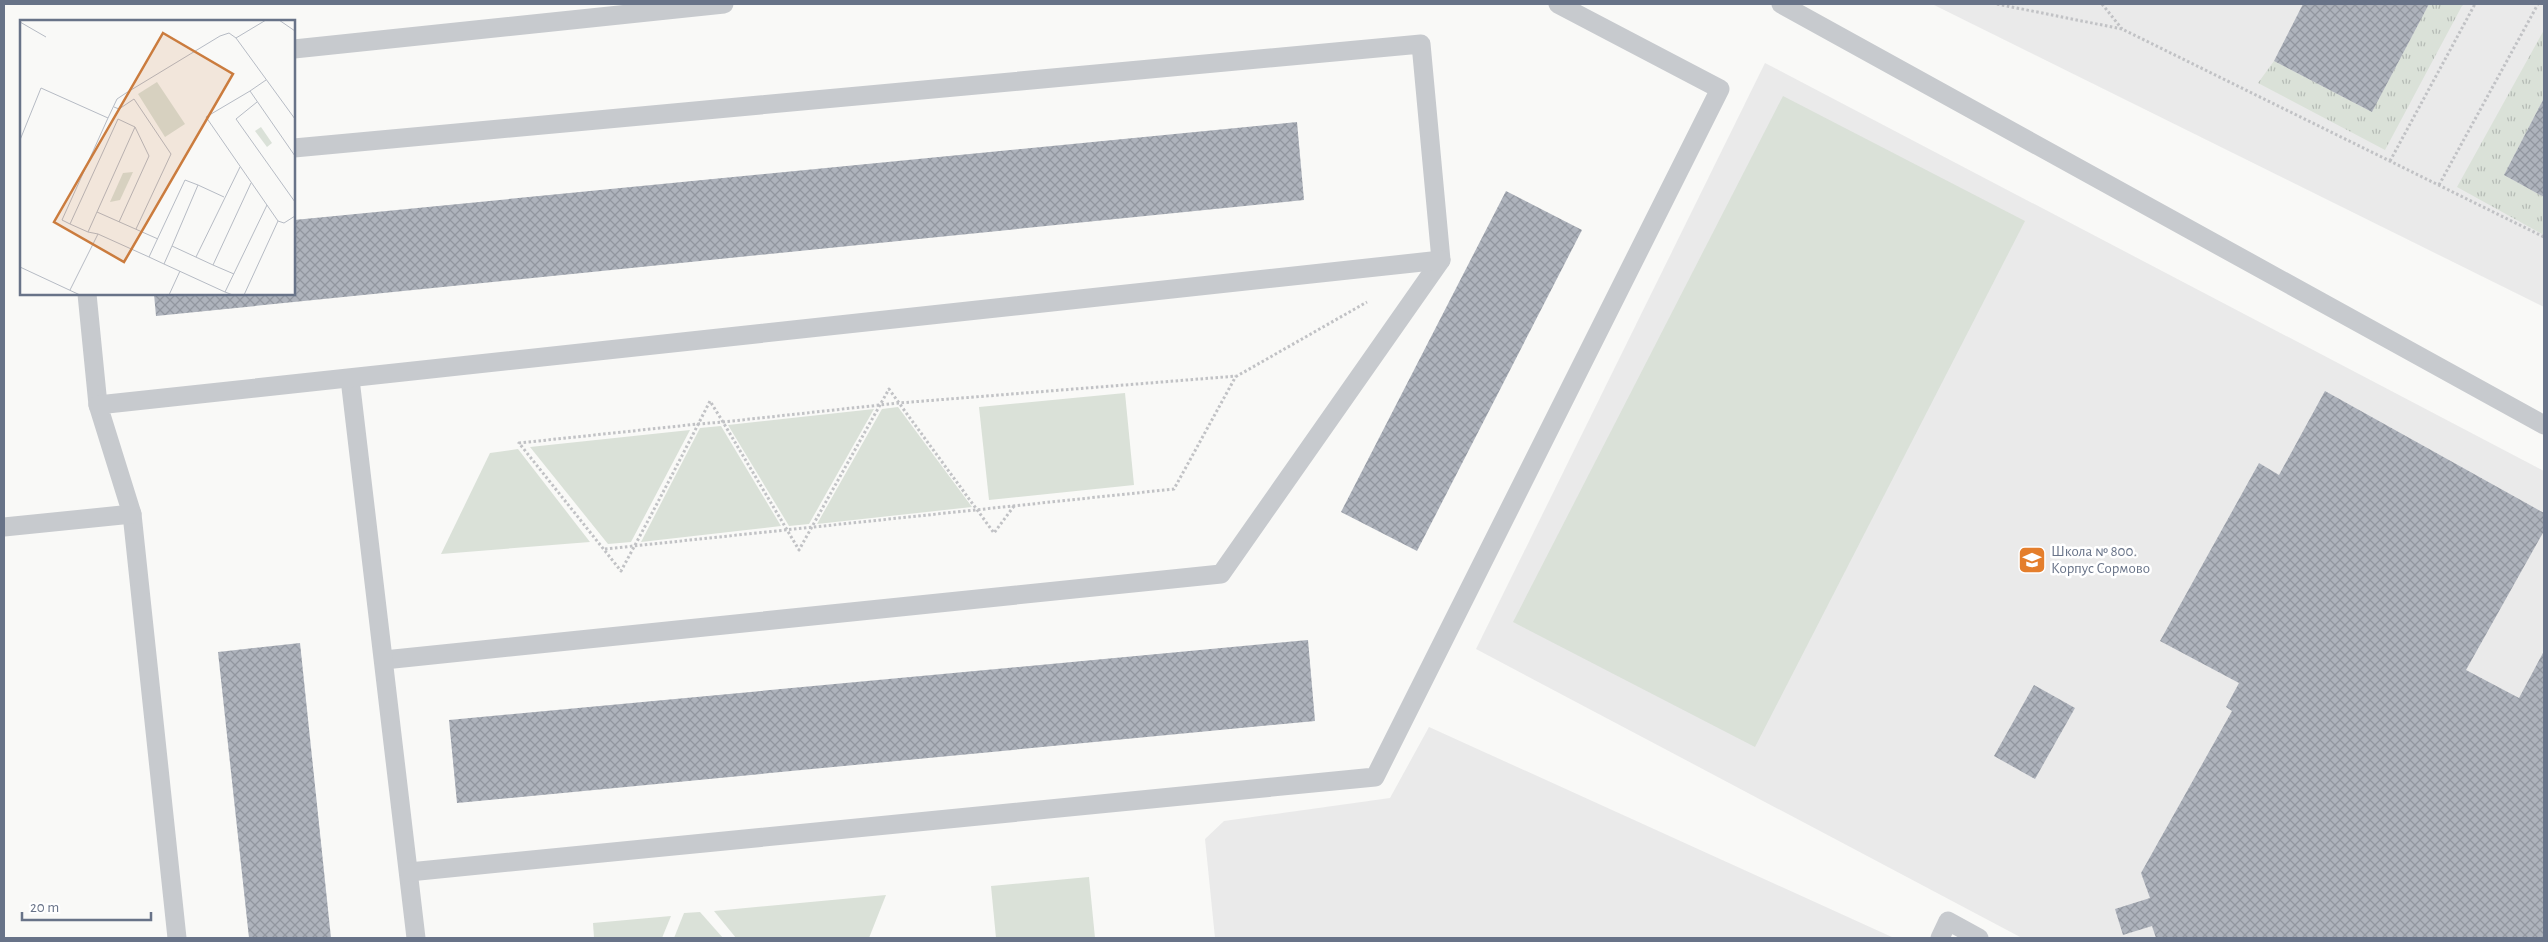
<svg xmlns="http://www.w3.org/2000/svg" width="2548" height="942" font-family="'Alegreya Sans',sans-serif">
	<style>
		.built { fill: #eaeaea }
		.grass { fill: url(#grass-tufts) }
		.park { fill: #dae1d8 }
		.building { fill: url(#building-cross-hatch) }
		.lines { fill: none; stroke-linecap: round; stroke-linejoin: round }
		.path { stroke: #c1c2c5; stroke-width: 3; stroke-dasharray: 2.5 2.5; stroke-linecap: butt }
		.service { stroke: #c7cace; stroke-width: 19 }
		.labels { text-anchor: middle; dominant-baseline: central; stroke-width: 5; stroke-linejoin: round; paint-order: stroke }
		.poi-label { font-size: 15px; fill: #687388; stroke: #fff; text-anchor: start }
		.inset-road { fill: none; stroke: #b6bbc4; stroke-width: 1 }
		.view { fill: #cb7c3e; fill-opacity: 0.15; stroke: #cb7c3e; stroke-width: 2.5 }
		.inset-edge { fill: none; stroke: #687388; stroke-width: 2.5 }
	</style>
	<defs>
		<pattern id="grass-tufts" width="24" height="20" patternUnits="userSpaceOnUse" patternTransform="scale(1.25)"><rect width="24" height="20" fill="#dae1d8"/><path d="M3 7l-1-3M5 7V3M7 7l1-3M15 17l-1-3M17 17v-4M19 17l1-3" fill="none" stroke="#b5bbb5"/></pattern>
		<pattern id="building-cross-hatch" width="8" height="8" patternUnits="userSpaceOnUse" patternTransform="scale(1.25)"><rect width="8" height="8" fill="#aeb3bc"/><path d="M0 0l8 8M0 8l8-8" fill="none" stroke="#91969f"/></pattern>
	</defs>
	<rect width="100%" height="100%" fill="#f9f9f7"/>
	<g class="built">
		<path d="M1932,4H2544V307Z"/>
		<path d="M1765,63L2544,471V938H2022L1476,649Z"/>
		<path d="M1429,727L1894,938H1215L1205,839L1224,821L1390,798Z"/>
	</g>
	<g class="grass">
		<path d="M2429,4H2463L2385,150L2258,83L2274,61L2372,112Z"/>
		<path d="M2544,30V98L2504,175L2544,197V235L2457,187Z"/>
	</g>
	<g class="park">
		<path d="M1783,96L2025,221L1755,747L1513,622Z"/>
		<path d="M1125,393L1134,485L989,500L979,407Z"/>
		<path d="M898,407L972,507L817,524L882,409Z"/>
		<path d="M874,409L809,524L789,526L728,425Z"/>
		<path d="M721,426L781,526L641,542L700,428Z"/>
		<path d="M690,430L631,542L608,544L530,447Z"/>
		<path d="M518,449L590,542L441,554L490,453Z"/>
		<path d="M1089,877L1095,938H996L991,886Z"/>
		<path d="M886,895L869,938H736L714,911Z"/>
		<path d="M700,912L723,938H674L684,913Z"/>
		<path d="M671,916L662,938H594L593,923Z"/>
	</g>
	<g class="building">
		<path d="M2303,4H2429L2372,112L2274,61Z"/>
		<path d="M2544,98V197L2504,175Z"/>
		<path d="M1297,122L1304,200L156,316L154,294H294V220Z"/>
		<path d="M1506,191L1582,230L1417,551L1341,512Z"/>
		<path d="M2325,391L2544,513V531L2466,670L2519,698L2544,651V938H2156L2152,926L2123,935L2115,909L2150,898L2141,873L2232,711L2226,707L2239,683L2160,641L2259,463L2279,475Z"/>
		<path d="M1308,640L1315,721L457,803L449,720Z"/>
		<path d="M300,643L331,938H249L218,652Z"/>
		<path d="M2034,685L2075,708L2035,779L1994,756Z"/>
	</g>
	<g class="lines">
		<g class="path">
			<path d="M1997,4L2122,29L2544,237"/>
			<path d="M2102,4L2122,29"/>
			<path d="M2390,161L2475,4"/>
			<path d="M2439,185L2538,4"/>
			<path d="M1014,506L994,533L899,403L889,389L880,405L799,550L723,422L710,401C681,458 652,514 621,571L519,443L698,424L723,422L880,405L899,403L1237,376L1367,302"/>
			<path d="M605,549L1174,489L1236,376"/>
		</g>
		<g class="service">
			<path d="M1781,4L2544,425"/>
			<path d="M294,49L724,4"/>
			<path d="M294,148L1421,44L1441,260L1221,574L384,660"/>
			<path d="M87,294L98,405"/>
			<path d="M350,379L416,938"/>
			<path d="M132,514L177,938"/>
			<path d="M4,527L132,514L98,405L1441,260"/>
			<path d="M409,872L1375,777L1720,89L1558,4"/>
			<path d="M1940,938L1948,921L1979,938"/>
		</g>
	</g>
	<defs>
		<g id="school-square" transform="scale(1.4375)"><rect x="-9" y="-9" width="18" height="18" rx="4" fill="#e47e2c" stroke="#fff"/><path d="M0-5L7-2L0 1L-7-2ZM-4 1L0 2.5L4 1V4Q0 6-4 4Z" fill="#fff"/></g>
	</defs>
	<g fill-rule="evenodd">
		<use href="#school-square" x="2032" y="560"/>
	</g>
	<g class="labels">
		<g class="poi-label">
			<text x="2051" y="551">Школа № 800.<tspan x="2051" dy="17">Корпус Сормово</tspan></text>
		</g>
	</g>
	<g transform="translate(20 20)">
		<rect width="275" height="275" fill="#f9f9f7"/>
		<path d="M137,62L165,104L145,117L118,74ZM241,107L252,123L247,127L235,111ZM113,152L100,180L90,182L103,153Z" fill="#dae1d8"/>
		<path class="inset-road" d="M246,0L216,18L275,99M259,0L275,11M0,2L26,17M246,60L230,71L275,136M230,71L186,97L258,201L264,203L275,196M237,82L216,99L275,182M94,87L99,89L114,79L151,134L116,209M0,120L21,68L88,98L97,79L106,73L200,16L209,13L216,18M77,192L138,219M50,204L42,200L88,98M68,212L50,204L98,99L115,107L129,136L99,202M78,214L129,237M152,226L178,165L204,177M176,237L220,147M144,244L129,237L165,160L178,165M193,245L152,226L144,244L205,272M0,247L60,275M214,254L193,245L231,163M50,270L78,214L68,212L115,107M149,275L160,251M213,275L205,272L247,185M224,275L258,201"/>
		<path class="view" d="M143,13L213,54L104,242L34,202Z"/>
		<rect width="275" height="275" class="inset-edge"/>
	</g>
	<rect width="2548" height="942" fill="none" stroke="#687388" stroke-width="10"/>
	<path d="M22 912v8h129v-8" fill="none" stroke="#687388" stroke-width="2.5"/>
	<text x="30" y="912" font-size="15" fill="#687388" stroke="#ffffff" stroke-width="4" paint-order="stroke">20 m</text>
</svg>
